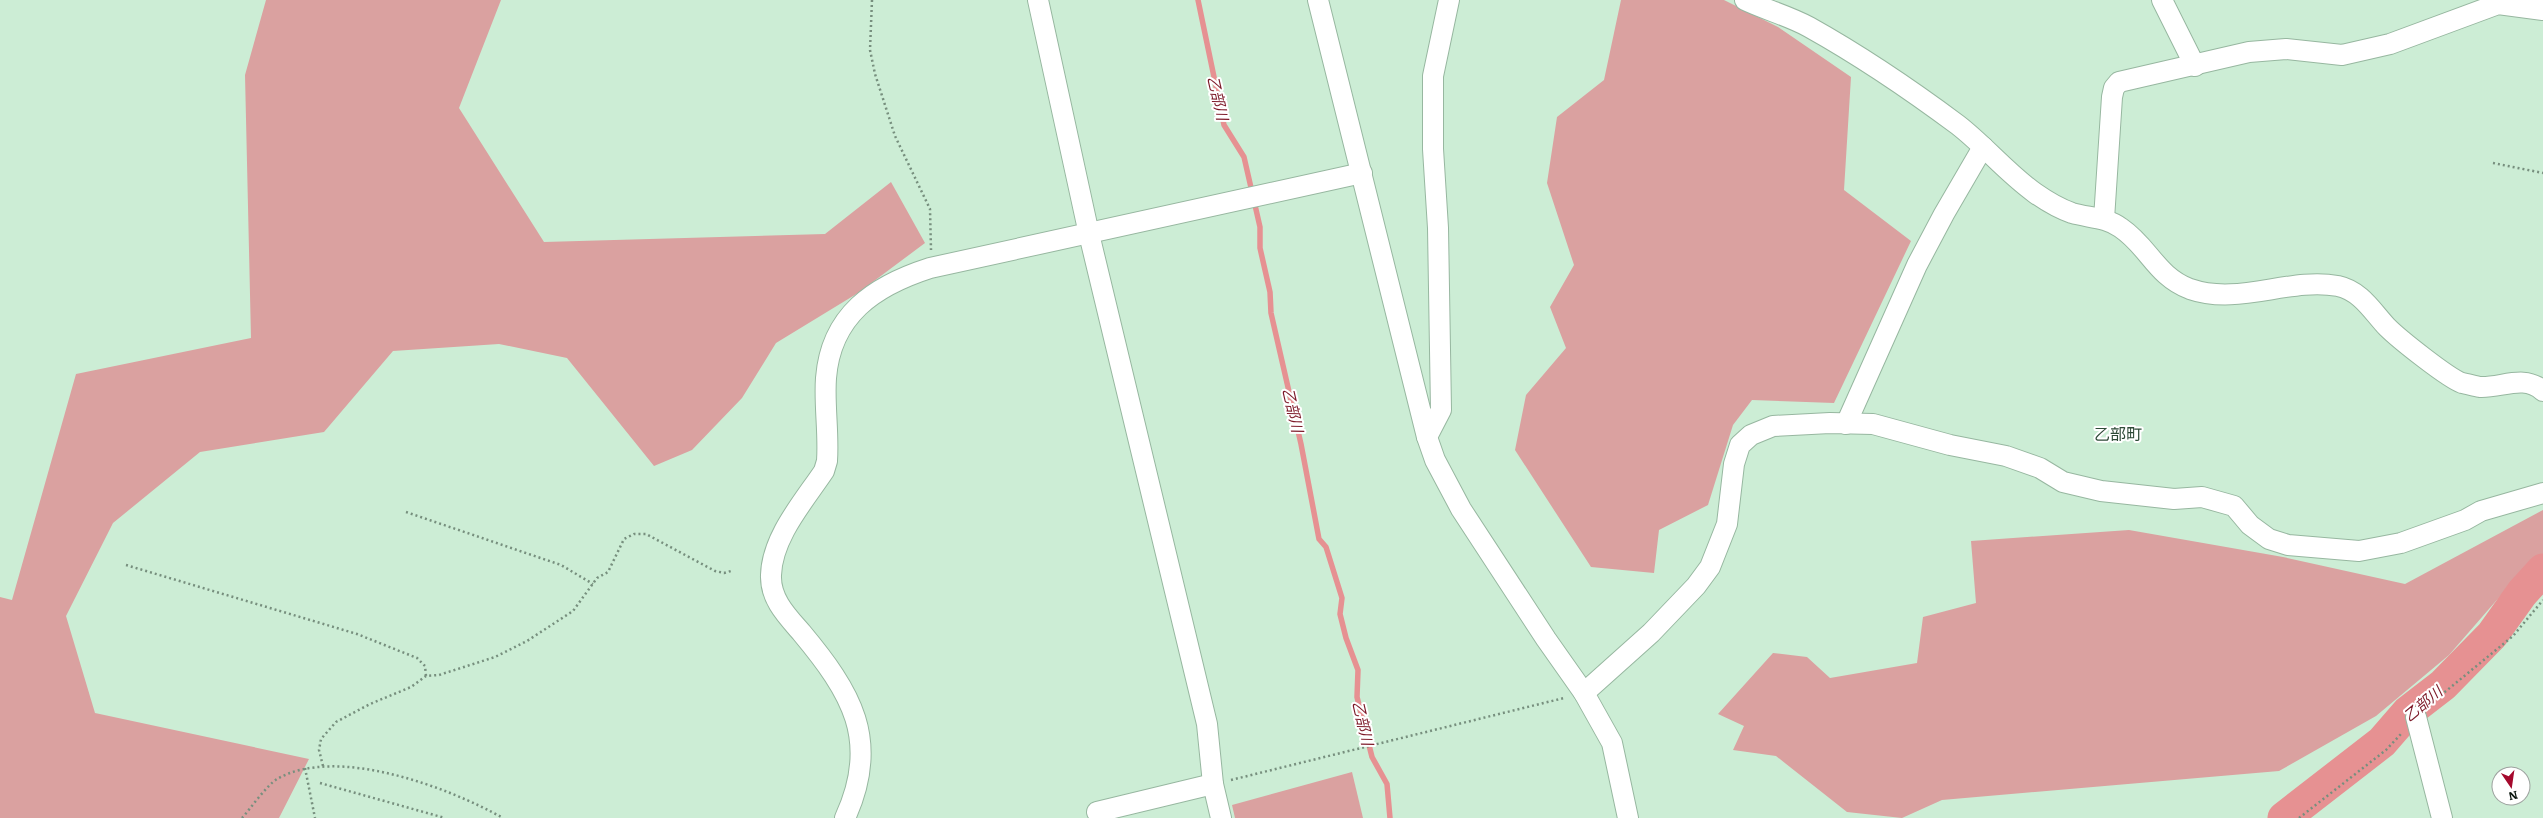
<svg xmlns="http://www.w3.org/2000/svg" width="2543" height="818" font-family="Literata,'Noto Sans JP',serif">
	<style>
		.green { fill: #daa1a0 }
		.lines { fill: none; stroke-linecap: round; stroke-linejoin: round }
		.stream { stroke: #e69192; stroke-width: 5.5 }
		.river { stroke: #e69192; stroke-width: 33 }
		.street-casing { stroke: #97b7a0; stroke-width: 22 }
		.path { stroke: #778f7e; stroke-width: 2.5; stroke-dasharray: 2 3; stroke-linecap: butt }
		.street { stroke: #fff; stroke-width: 20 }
		.labels { text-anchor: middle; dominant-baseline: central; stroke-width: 4; stroke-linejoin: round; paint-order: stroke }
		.water-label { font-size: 15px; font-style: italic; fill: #7b1726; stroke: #fff }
		.quarter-label { font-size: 16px; fill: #2e4a37; stroke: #fff }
	</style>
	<rect width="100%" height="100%" fill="#ccedd5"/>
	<g class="green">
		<path d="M266,0H501L459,108L544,242L825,234L891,182L925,243L858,293L776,343L742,398L692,450L654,466L567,358L499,344L393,351L324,432L200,452L113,523L66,616L95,713L309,759L279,818H0V597L12,600L76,374L251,338L245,75Z"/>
		<path d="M1621,0H1724L1778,27L1851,77L1844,190L1911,241L1834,403L1752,400L1733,425L1708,505L1659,530L1654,573L1591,567L1515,450L1526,395L1566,348L1550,307L1574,265L1547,183L1557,117L1604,80Z"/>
		<path d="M2543,510V556L2515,579L2449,655L2376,716L2279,771L1942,800L1902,818L1847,812L1776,756L1733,750L1744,726L1718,714L1773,653L1807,657L1830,678L1917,663L1923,617L1976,603L1971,541L2129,530L2283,557L2405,584Z"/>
		<path d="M1352,772L1363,818H1235L1232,805Z"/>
	</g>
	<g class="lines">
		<path class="stream" d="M1198,0L1224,125L1244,157L1260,227V248L1270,292L1271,313L1301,444L1319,539L1326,547L1342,598L1340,614L1346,638L1358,670L1357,697L1372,757L1387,784L1390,818"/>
		<path class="river" d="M2284,818L2382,742L2408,712L2443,685L2492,635L2522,593L2543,570"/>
		<g class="street-casing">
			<g id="street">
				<path d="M1038,0L1089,234L1207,724L1213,784L1221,818"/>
				<path d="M1318,0L1427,437L1435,460L1461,509L1546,639L1584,693L1612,743L1628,818"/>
				<path d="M1745,0C1766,10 1789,16 1809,27C1861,56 1911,90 1958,125C1985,146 2007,173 2035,193C2045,200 2060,209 2072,213C2089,218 2106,217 2121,228C2149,247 2156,276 2190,289C2239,306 2289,277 2338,286C2361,291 2372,311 2387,327C2399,339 2448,378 2462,383C2467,384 2475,386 2480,387C2502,388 2524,374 2543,391"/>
				<path d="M2162,0L2195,66"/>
				<path d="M2104,219L2112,97L2114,88L2119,82L2249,52L2286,49L2342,55L2390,44L2498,4L2543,10"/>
				<path d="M1846,424L1917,265L1944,214L1983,147"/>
				<path d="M1427,437L1441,410L1438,228L1433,149V76L1449,0"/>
				<path d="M1584,693L1651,633L1696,586L1710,567L1727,524L1734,464L1740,445L1751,435L1773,426L1830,423L1873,424L1950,445L2006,456L2040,468L2063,482L2101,491L2174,499L2202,497L2234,506L2250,525L2269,539L2288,545L2359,551L2401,543L2465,520L2481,511L2543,493"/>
				<path d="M2416,717L2442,818"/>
				<path d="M1097,812L1213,784"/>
				<path d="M845,818C881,740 851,692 801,632C787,616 770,599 771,575C772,537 804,501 824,471L827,461C829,433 824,405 826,378C831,315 874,286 930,268L1362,173"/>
			</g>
		</g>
		<g class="path">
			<path d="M872,0L870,50L875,74L895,136L930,209L931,250"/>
			<path d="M2493,163L2543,173"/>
			<path d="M406,512L561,565L593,584"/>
			<path d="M126,565L357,634L417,658L425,666L426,676"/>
			<path d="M2429,705L2513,636L2543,600"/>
			<path d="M323,766L319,750L321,739L336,722L370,704L411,687L426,676L439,675L495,657L527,641L573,611L597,578L608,572L624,539L634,534H646L715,571L724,573L731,571"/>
			<path d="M305,768L315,818"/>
			<path d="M1231,780L1564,698"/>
			<path d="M320,783L445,818"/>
			<path d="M242,818C251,808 266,786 277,779C336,745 448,787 503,818"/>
			<path d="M2299,818L2386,750L2401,734"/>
		</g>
		<use href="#street" class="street"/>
	</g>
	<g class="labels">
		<g class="water-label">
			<text transform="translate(1219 98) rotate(77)">乙部川</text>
			<text transform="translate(1294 410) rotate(77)">乙部川</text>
			<text transform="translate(2422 703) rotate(-40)">乙部川</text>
			<text transform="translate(1364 723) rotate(77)">乙部川</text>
		</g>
		<g class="quarter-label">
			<text x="2118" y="433">乙部町</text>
		</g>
	</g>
	<g transform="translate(2511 786) rotate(167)"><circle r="19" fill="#ffffff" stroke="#9da29f"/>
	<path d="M0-3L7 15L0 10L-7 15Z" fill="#a5092d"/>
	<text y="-6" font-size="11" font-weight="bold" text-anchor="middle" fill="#0a160e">N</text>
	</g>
</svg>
